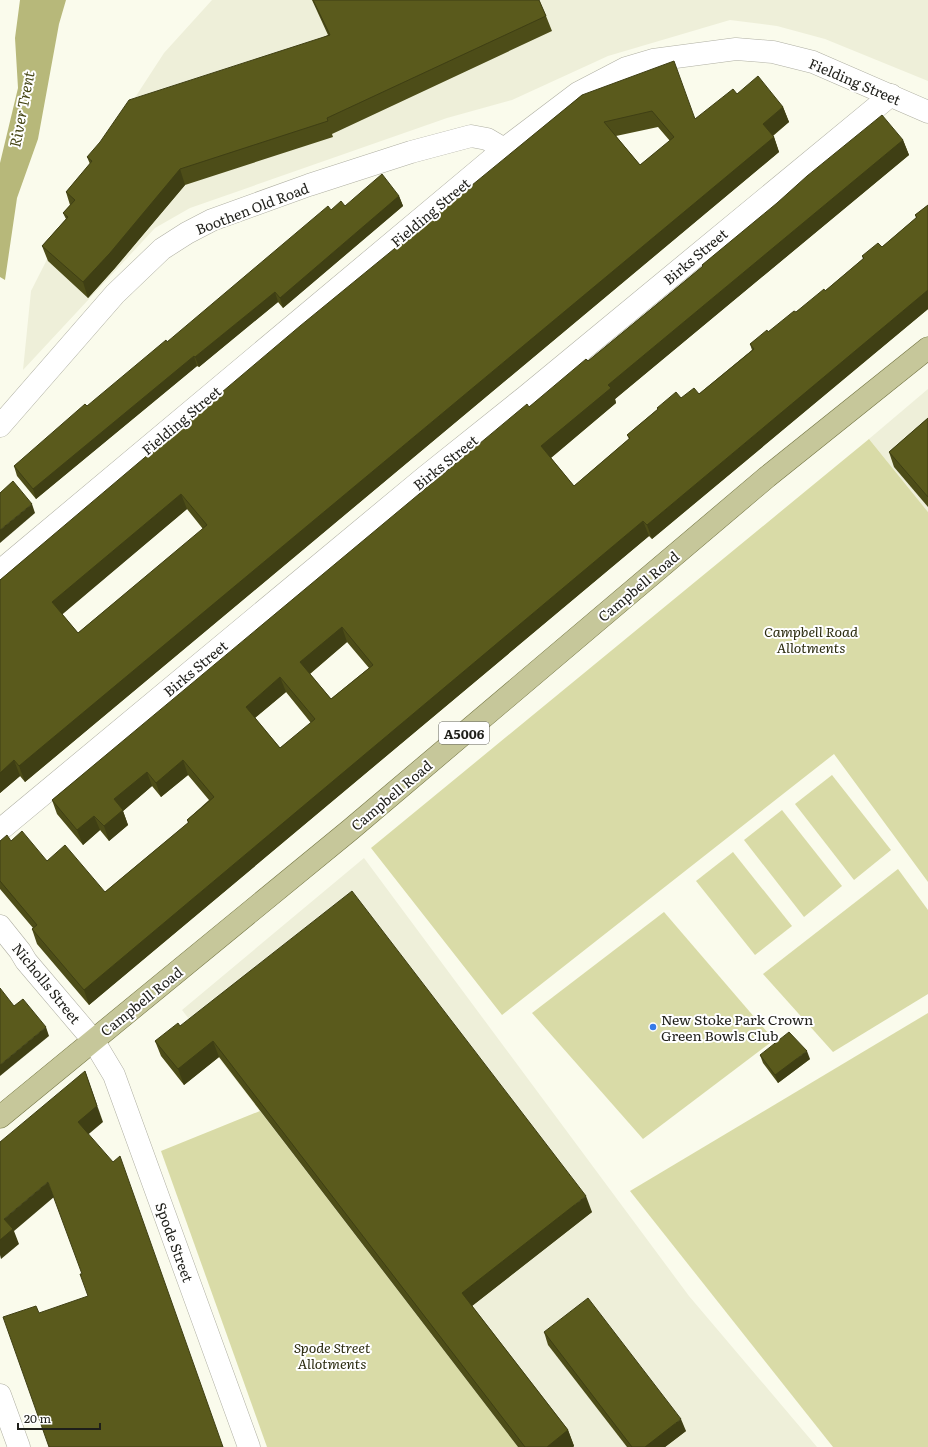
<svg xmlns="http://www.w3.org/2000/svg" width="928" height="1447" font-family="Literata,serif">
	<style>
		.built { fill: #eeefd9 }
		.green { fill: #d9dba7 }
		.water { fill: #b7b87a }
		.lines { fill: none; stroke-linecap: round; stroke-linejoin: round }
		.minor-casing { stroke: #afafa2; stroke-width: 23 }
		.major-casing { stroke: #737442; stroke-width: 23 }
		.minor { stroke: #fff; stroke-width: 22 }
		.major { stroke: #c6c79a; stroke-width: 22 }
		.wall { fill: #4d4d18; fill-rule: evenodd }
		.shaded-wall { fill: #3f3f14 }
		.building { fill: #5a5a1c; stroke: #3f3f14; fill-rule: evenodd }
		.poi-dot { fill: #357be8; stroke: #fff; stroke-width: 1.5 }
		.labels { text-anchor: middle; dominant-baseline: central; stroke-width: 4; stroke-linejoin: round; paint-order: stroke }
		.shield { fill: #fff; stroke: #62625f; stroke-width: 1 }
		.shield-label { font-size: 13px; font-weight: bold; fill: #1f1f1a }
		.street-label { font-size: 14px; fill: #1f1f1a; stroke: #fff }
		.park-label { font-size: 14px; font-style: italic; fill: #2c2c10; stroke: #fff }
		.poi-label { font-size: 14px; fill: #1f1f1a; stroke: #fff; text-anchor: start }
		.water-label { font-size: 15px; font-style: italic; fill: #464616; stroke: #fff }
	</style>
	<rect width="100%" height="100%" fill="#fafbec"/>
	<g class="built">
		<path d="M212,0H928V81L825,39L777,26L730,20L608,56L512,100L447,118L190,208L155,228L23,370L31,291L65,224L95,159L164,53Z"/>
		<path d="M928,389V512L869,439Z"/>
		<path d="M364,858L689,1296L817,1447H518L182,1010Z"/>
	</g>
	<g class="green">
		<path d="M869,439L928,512V882L834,754L502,1015L371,848Z"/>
		<path d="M832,775L891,850L854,880L795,804Z"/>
		<path d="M782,810L842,886L804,917L744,840Z"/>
		<path d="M733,852L792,926L755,955L696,881Z"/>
		<path d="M898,869L928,910V994L833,1052L763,974Z"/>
		<path d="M664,912L774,1040L643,1139L532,1013Z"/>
		<path d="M928,1013V1447H833L630,1191Z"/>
		<path d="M260,1111L518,1447H267L161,1151Z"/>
	</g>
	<path class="water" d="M20,0H66L59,24L38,139L17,198L5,280L0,277V163L18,88L15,38Z"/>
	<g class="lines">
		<g class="minor-casing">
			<g id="minor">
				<path d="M0,426L115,294L162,249L187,233L212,220L309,185L411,152L471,136L487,139L504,149"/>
				<path d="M0,571L504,149L578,93L626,68L653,60L736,49L773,52L813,62L928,112"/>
				<path d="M0,830L425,477L525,397L891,95"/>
				<path d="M0,926L20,951L26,961L93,1040L114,1075L249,1447"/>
				<path d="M0,1395L19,1447"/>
			</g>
		</g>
		<g class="major-casing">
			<path id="major" d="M0,1117L350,830L767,477L928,348"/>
		</g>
		<use href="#minor" class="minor"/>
		<use href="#major" class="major"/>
	</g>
	<g class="wall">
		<path d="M312,0H539L546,16L552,31L332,134L333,137L185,185L115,268L88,298L48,261L42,246L66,219L63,213L70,205L66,192L90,164L87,157L328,35Z"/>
		<path d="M737,94L783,107L789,122L773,136L774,137L779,152L25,782L20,776L0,793V580L582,95L695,119ZM658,127L670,141L640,165L616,136ZM187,509L203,529L78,633L62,614Z"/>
		<path d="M903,140L909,155L615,399L616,403L551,458L574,486L629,439L627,435L658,409L657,408L681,398L699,394L752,350L750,344L768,332L825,291L863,259L862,256L882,247L916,218L915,215L928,205V309L652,539L649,536L89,1005L37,944L32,929L33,928L0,889V841H11L47,861L105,892L188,823L187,820L209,800L188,775L161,797L152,786L123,811L128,825L109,841L100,830L83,845L57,814L52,800L529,407L588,361L662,300L702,267V265ZM347,642L369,668L331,699L310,674ZM286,692L311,723L280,748L255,718Z"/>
		<path d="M399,196L403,206L283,308L278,302L199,367L197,366L36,499L17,476L14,466L331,210L345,206Z"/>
		<path d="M928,418V507L894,467L889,452Z"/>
		<path d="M180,1026L592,1212L472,1306L568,1430L574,1446L573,1447H518L219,1057L184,1085L161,1056L155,1041Z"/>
		<path d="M760,1055L810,1059L778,1083L763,1063Z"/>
		<path d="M544,1332L686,1431L665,1447H627L548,1345Z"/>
	</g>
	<g class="shaded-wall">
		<path d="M783,107L789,122L768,139L763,124Z"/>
		<path d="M774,137L779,152L25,782L19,766Z"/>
		<path d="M903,140L909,155L615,399L616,403L547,461L541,446L608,385Z"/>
		<path d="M180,169L185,185L115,268L88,298L83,282Z"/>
		<path d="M399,196L403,206L283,308L280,298Z"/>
		<path d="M928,290V309L652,539L647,525Z"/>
		<path d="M275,292L278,302L199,367L195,357Z"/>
		<path d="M194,356L197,366L36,499L33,489Z"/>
		<path d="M181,494L187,509L58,618L52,602Z"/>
		<path d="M32,504L35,513L0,543V530Z"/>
		<path d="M643,521L649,536L89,1005L84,990Z"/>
		<path d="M342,627L347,642L306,677L300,662Z"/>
		<path d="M280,677L286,692L251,721L246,707Z"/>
		<path d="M14,760L20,776L0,793V773Z"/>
		<path d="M183,760L188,775L161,797L156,783Z"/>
		<path d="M147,772L152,786L123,811L128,825L109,841L104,826L114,799Z"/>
		<path d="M94,816L100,830L83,845L77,830Z"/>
		<path d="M46,1027L49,1036L0,1076V1065Z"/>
		<path d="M213,1041L219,1057L184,1085L178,1069Z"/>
		<path d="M807,1051L810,1059L778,1083L775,1075Z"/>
		<path d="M85,1071L103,1122L84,1138L78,1122Z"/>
		<path d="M48,1182L54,1197L14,1231L19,1244L1,1259L0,1255V1240L4,1219Z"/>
		<path d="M586,1196L592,1212L468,1309L462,1293Z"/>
		<path d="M681,1419L686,1431L665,1447H645Z"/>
		<path d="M568,1430L574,1446L573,1447H547Z"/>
	</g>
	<g class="building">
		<path d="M313,0H539L546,16L327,118L328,121L180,169L110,253L83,282L42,246L68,217L63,213L75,200L66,192L92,161L87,157L100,142L129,100L330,35Z"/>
		<path d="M674,61L695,119L733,89L737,94L758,76L783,107L763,124L774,137L19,766L14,760L0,773V580L300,326L582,95ZM652,111L674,137L640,165L604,122ZM181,494L207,525L78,633L52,602Z"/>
		<path d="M882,115L903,140L608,385L611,388L541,446L574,486L630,438L627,435L658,409L657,408L676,392L681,398L694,388L699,394L754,349L750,344L767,330L768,332L794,311L796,312L824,289L825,291L864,258L862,256L878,243L882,247L917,217L915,215L928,205V290L647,525L643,521L84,990L32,929L37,925L0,881V841L7,835L11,841L22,831L47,861L65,845L105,892L189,822L187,820L214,797L183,760L156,783L147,772L114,799L123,810L104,826L94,816L77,830L52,800L527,404L529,407L586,359L588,361L662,300L703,266L702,265L777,203L807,176ZM342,627L373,665L331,699L300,662ZM280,677L315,719L280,748L246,707Z"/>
		<path d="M382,174L399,196L280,298L275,292L195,357L194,356L33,489L14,466L85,404L87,406L166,340L167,342L328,206L331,210L341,201L345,206Z"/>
		<path d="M928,418V497L889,452Z"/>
		<path d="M13,481L32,504L0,530V493Z"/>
		<path d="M352,891L586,1196L462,1293L568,1430L547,1447H525L213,1041L178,1069L155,1041L178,1023L180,1026Z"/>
		<path d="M0,988L14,1006L23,999L46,1027L0,1065Z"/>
		<path d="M789,1032L807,1051L775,1075L760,1055Z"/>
		<path d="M85,1071L97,1106L78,1122L113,1162L120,1156L223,1447H49L3,1317L36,1306L39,1313L88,1296L80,1274H82L48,1182L4,1219L13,1229L0,1240V1142Z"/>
		<path d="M588,1298L681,1419L645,1447H632L544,1332Z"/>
	</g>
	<circle class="poi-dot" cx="653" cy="1027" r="4"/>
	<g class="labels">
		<rect class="shield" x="439" y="722" width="50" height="22" rx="3"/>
		<g class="shield-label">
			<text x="464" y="733">A5006</text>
		</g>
		<g class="street-label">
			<text transform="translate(855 81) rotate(23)">Fielding Street</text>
			<text transform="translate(252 208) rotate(-21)">Boothen Old Road</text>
			<text transform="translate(430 212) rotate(-40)">Fielding Street</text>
			<text transform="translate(695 256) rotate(-40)">Birks Street</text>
			<text transform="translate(181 420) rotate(-40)">Fielding Street</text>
			<text transform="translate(445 462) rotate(-39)">Birks Street</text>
			<text transform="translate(638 586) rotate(-40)">Campbell Road</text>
			<text transform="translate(195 668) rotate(-40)">Birks Street</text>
			<text transform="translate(391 795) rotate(-40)">Campbell Road</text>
			<text transform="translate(47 983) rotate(51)">Nicholls Street</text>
			<text transform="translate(141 1001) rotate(-39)">Campbell Road</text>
			<text transform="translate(175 1242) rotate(70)">Spode Street</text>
		</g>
		<g class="park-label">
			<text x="811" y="631">Campbell Road<tspan x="811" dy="16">Allotments</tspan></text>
			<text x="332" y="1347">Spode Street<tspan x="332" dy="16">Allotments</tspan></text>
		</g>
		<g class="poi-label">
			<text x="661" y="1019">New Stoke Park Crown<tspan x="661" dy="16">Green Bowls Club</tspan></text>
		</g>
		<g class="water-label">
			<text transform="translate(21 109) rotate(-79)">River Trent</text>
		</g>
	</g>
	<path d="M18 1423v6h82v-6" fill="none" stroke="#1f1f1a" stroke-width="2"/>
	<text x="24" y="1423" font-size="12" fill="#1f1f1a" stroke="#ffffff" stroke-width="3" paint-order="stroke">20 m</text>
</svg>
